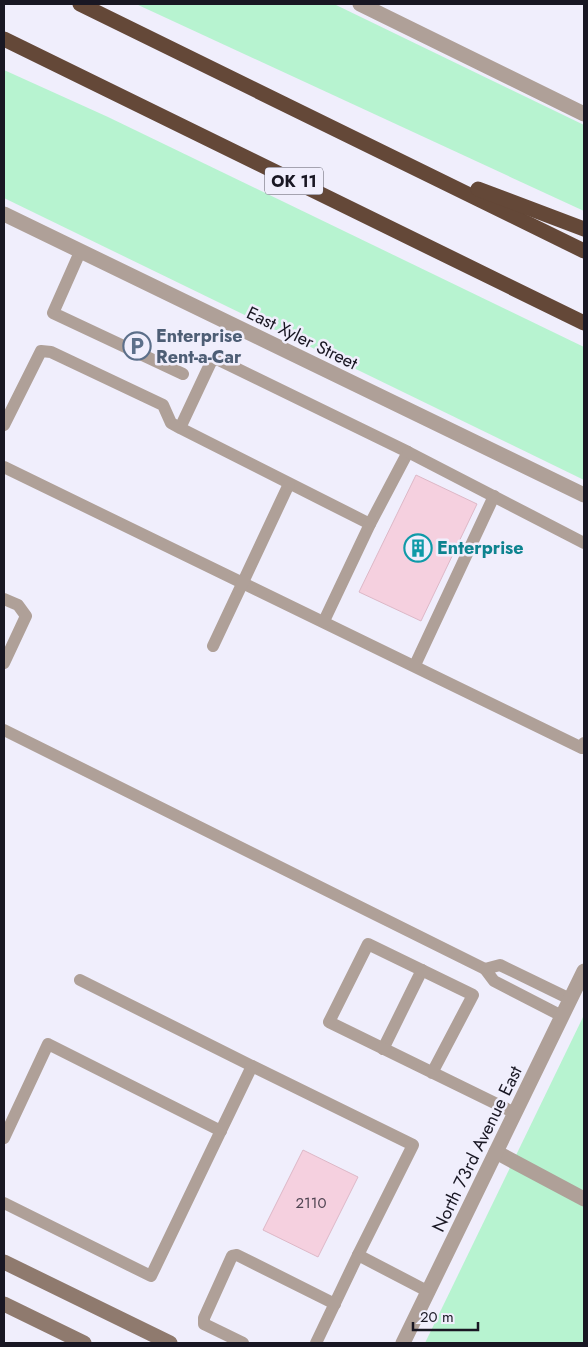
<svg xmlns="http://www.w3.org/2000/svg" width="588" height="1347" font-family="Jost,sans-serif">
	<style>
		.green { fill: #b7f3d0 }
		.building { fill: #f5d0df; stroke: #ddb8c7 }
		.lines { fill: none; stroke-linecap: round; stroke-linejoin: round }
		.service { stroke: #afa098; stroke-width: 12 }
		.minor { stroke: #afa098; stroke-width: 15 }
		.tertiary { stroke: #afa098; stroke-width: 15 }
		.secondary { stroke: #8f7a6e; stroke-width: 15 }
		.motorway { stroke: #644838; stroke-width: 15 }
		.labels { text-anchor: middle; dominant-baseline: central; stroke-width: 5; stroke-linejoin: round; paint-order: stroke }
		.number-label { font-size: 15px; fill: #504552 }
		.shield { fill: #f0eefc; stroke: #5a5864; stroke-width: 1 }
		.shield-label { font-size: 16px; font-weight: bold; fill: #191723 }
		.service-label { font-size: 18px; font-weight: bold; fill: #4e5e75; stroke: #f0eefc; text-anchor: start }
		.street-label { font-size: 18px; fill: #191723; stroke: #f0eefc }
		.culture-label { font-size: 18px; font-weight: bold; fill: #0d838f; stroke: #f0eefc; text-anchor: start }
	</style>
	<rect width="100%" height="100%" fill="#f0eefc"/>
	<g class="green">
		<path d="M136,4H334L584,125V211Z"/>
		<path d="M4,70L108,117L584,347V480L4,198Z"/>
		<path d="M584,1015V1343H425Z"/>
	</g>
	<g class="building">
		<path d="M416,475L477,504L421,621L359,592Z"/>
		<path d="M303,1150L358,1177L318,1257L263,1230Z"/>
	</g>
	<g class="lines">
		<g class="service">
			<path d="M80,252L53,313L183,374"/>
			<path d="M4,425L41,351L51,352L163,405L171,423L180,428L370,524L408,452L217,359L211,362L180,428"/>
			<path d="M408,452L584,543"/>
			<path d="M4,467L582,748L584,743"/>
			<path d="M4,599L18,605L26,616L4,663"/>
			<path d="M324,621L370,524"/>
			<path d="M213,646L289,484"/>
			<path d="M415,665L494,496"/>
			<path d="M4,730L485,969"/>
			<path d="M80,980L252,1066"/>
			<path d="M562,1016L494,981L485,969L500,965L570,999"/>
			<path d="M383,1049L422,970"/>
			<path d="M432,1073L473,995L368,944L329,1022L515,1113"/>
			<path d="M4,1138L48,1044L221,1131"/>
			<path d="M4,1203L151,1276L252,1066L413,1145L358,1255"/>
			<path d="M243,1343L204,1324V1318L232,1256L237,1255L335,1304"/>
			<path d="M316,1343L358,1255L429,1292"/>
		</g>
		<g class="minor">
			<path d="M4,214L584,495"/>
			<path d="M496,1152L584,1199"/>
			<path d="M403,1343L584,971"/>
		</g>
		<path class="tertiary" d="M360,4L584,114"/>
		<g class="secondary">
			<path d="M4,1262L170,1343"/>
			<path d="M4,1304L84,1343"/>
		</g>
		<g class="motorway">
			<path d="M80,4L584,251"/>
			<path d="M4,39L584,323"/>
			<path d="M478,189L584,229"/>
		</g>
	</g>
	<defs>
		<g id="parking-ring" transform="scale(1.4375)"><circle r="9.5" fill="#f0eefc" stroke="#5c6f8a" stroke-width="1.5"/><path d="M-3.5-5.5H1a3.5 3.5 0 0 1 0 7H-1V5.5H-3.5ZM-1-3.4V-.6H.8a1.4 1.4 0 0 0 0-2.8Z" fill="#5c6f8a"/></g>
		<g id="building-ring" transform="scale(1.4375)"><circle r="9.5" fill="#f0eefc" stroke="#0f9aa8" stroke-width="1.5"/><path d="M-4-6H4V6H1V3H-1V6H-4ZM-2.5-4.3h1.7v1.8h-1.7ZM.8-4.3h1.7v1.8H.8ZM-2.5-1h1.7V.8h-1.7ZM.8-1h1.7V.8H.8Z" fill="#0f9aa8"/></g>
	</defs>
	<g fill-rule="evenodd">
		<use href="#parking-ring" x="137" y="346"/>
		<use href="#building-ring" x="418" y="548"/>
	</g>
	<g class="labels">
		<g class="number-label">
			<text x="311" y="1203">2110</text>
		</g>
		<rect class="shield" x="265" y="167.5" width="58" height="27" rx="4"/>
		<g class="shield-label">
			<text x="294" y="181">OK 11</text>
		</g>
		<g class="service-label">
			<text x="156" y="336">Enterprise<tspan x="156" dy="21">Rent-a-Car</tspan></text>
		</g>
		<g class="street-label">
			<text transform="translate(302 338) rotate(26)">East Xyler Street</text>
			<text transform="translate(477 1149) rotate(-64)">North 73rd Avenue East</text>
		</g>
		<g class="culture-label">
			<text x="437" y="548">Enterprise</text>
		</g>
	</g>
	<rect width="588" height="1347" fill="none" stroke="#191723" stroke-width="10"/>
	<path d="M413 1322v8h65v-8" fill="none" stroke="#191723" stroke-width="2.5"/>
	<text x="420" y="1322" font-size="15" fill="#191723" stroke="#f0eefc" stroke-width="4" paint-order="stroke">20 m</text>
</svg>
